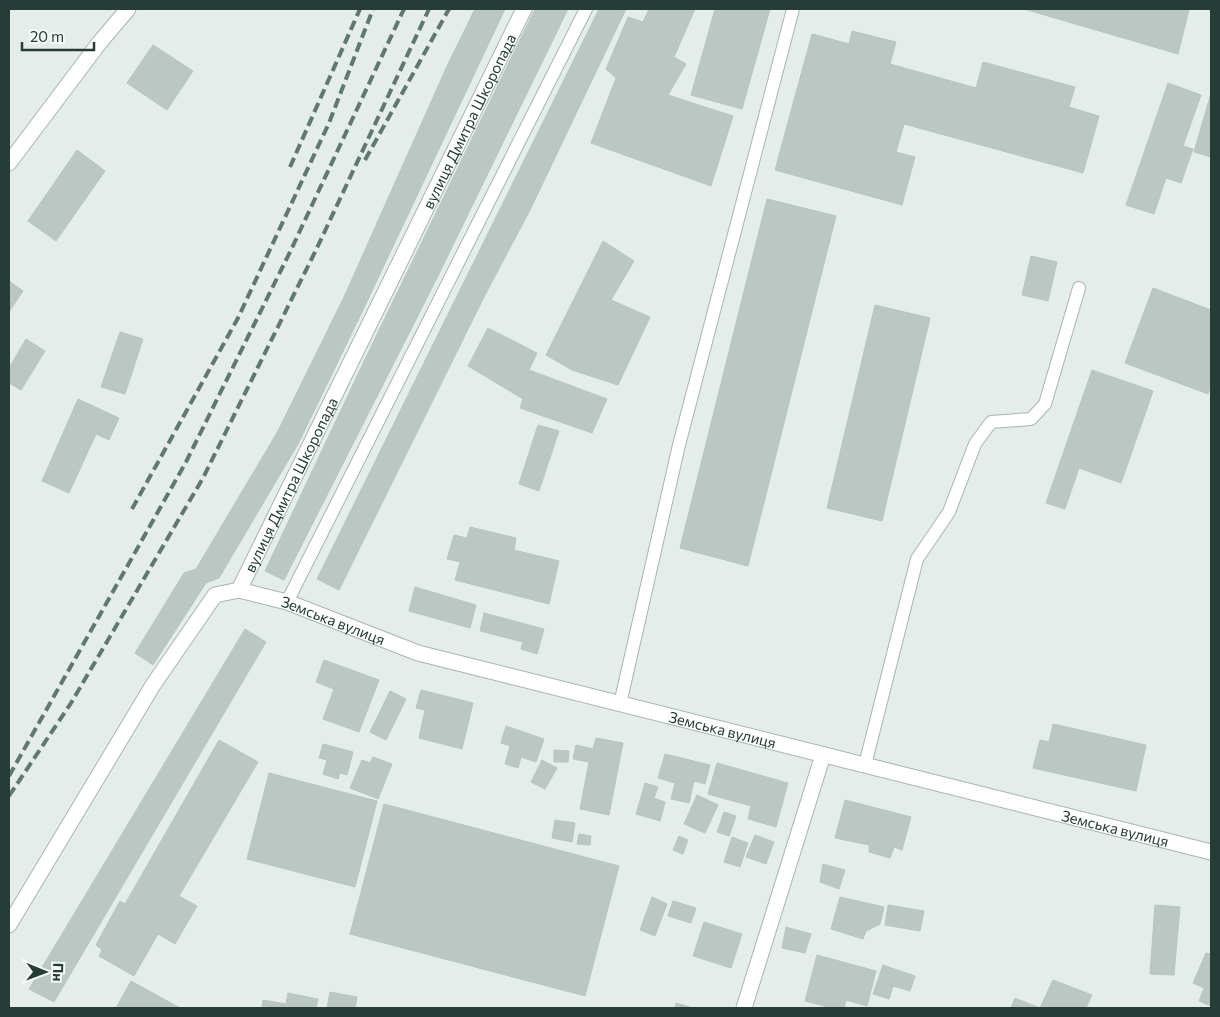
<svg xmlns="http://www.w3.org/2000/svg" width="1220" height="1017" font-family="Commissioner,sans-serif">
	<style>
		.building { fill: #bac7c2; stroke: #b7c6bf }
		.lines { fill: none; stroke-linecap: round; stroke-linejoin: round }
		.lane-casing { stroke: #a7b5b0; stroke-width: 14 }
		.street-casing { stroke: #a7b5b0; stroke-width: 17 }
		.lane { stroke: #fff; stroke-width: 12 }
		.street { stroke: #fff; stroke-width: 15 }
		.rail { stroke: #607871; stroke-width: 4; stroke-dasharray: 10 5; stroke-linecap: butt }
		.labels { text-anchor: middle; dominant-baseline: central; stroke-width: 5; stroke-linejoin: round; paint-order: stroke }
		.street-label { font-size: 15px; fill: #253d36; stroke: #f5f9f7 }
	</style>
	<rect width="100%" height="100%" fill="#e4ede9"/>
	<g class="building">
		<path d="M475,9H505L363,310L298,444L219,578L206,583L153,665L135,653L184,573L196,569L278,431L344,297L448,64Z"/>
		<path d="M535,9H568L437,278L284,580L265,571L367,355Z"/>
		<path d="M599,9H626L530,210L485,295L339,590L317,579Z"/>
		<path d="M649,9H695L674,57L686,64L668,95L733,116L711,186L591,143L616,78L606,69L628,17L643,22Z"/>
		<path d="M715,9H770L742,109L691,95Z"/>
		<path d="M1024,9H1183L1189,10L1178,54Z"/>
		<path d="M852,31L896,42L890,64L976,88L983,62L1075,87L1069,107L1099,116L1083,173L904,124L896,152L915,157L902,205L775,170L812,34L849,44Z"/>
		<path d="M153,45L193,71L167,110L127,83Z"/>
		<path d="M1168,83L1201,95L1183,146L1193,149L1181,183L1166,178L1154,214L1126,205Z"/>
		<path d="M1211,93V157L1194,152Z"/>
		<path d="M77,150L105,171L56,241L28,221Z"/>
		<path d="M767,199L836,216L748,566L680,548Z"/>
		<path d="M603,241L634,261L611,300L650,317L618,385L572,370L546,355Z"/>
		<path d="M1031,256L1057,262L1048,301L1022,295Z"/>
		<path d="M9,281L23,291L9,312Z"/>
		<path d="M1153,288L1211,310V385L1208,394L1125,363Z"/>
		<path d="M875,305L930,318L882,521L827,508Z"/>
		<path d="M488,328L537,353L529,370L607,399L592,433L520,408L523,399L468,366Z"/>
		<path d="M120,332L143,339L125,394L101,387Z"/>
		<path d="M26,339L45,351L21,390L9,383V368Z"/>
		<path d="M1092,370L1153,391L1121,483L1079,468L1065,509L1046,503Z"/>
		<path d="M78,399L119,418L109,440L96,434L69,493L42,481Z"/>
		<path d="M538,425L559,431L539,491L519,484Z"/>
		<path d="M470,527L516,538L514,550L559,561L549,604L455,580L460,562L447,559L454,535L467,538Z"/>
		<path d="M415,587L476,605L470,628L409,611Z"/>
		<path d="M484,613L544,629L537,654L521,649L523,642L480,631Z"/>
		<path d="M245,629L266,642L54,1002L29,989Z"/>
		<path d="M324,660L379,680L359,732L323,719L334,689L316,682Z"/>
		<path d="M421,690L473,703L462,749L419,738L425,710L416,708Z"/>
		<path d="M390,691L406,699L386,740L370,732Z"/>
		<path d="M1053,724L1146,745L1136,791L1033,768L1040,740L1049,742Z"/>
		<path d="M506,726L544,739L536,762L521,757L518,768L505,764L510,746L501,743Z"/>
		<path d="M596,738L623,743L609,815L580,809L589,762L573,759L576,745L593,749Z"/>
		<path d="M219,740L258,762L179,896L197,906L175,944L158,934L134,976L99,956L102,950L96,945L120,901L125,904Z"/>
		<path d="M323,744L353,752L347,775L340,773L338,779L323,774L327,760L319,758Z"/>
		<path d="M554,750L569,751L568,762H554Z"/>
		<path d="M665,754L710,765L705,784L694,781L689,803L671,799L675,783L658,778Z"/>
		<path d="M373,757L392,764L378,799L350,788L362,760L370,763Z"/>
		<path d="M542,760L557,768L545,789L531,782Z"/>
		<path d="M717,763L788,783L776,827L748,819L751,806L708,794Z"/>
		<path d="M269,773L377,801L355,887L247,859Z"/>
		<path d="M645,783L658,787L654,798L665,802L660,821L636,814Z"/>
		<path d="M697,795L718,805L705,833L684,824Z"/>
		<path d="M845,800L911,817L902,850L894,847L890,858L869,852V845L835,838Z"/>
		<path d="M384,804L619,866L585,996L350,934Z"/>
		<path d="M724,812L736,816L729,836L717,832Z"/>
		<path d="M555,820L575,823L572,842L552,838Z"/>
		<path d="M579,834L591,836L590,845L577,844Z"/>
		<path d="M755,835L774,842L766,864L746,857Z"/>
		<path d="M679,836L688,840L683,854L673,850Z"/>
		<path d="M732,837L748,843L740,867L724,862Z"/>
		<path d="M823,864L845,870L839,889L820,882Z"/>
		<path d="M652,897L667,904L655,936L640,930Z"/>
		<path d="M840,897L884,907L880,924L866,931L863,939L831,929Z"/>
		<path d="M673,901L696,908L691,923L668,916Z"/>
		<path d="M888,905L924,911L920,931L885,925Z"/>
		<path d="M1155,905L1180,907L1174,975L1150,974Z"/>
		<path d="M704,922L742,934L731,968L693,956Z"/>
		<path d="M786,927L811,934L805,953L782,948Z"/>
		<path d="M1206,953L1211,954V1006L1199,1001L1204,988L1193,983Z"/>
		<path d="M817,955L876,971L867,1006L846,1000L844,1008H832L805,1001Z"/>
		<path d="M883,965L915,976L910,991L893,986L889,999L873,994Z"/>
		<path d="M1053,980L1092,995L1086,1008H1040Z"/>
		<path d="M131,981L180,1008H116Z"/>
		<path d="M330,992L357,997L355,1008H327Z"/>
		<path d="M288,993L318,999L316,1008H262L263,1000L286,1004Z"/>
		<path d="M1015,998L1040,1008H1011Z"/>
		<path d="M676,1003L693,1008H675Z"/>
	</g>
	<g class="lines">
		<g class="lane-casing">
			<g id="lane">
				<path d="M287,602L586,9"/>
				<path d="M620,704L679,445L793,9"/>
				<path d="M865,765L917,559L949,512L975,444L991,422L1031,419L1045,404L1079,288"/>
			</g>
		</g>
		<g class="street-casing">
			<g id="street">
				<path d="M9,163L100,42L128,9"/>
				<path id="s1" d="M239,590L287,602L418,653L1211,852"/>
				<path id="s2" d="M9,925L153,685L215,595L239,590L524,9"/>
				<path d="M744,1008L823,755"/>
			</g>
		</g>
		<use href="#lane" class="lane"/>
		<use href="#street" class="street"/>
		<g class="rail">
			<path d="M365,160L449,9"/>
			<path d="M290,167L360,9"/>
			<path d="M132,509L238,318L329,123L373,9"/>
			<path d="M9,776L186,462L290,252L404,9"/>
			<path d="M9,796L71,703L203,478L316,250L429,9"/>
		</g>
	</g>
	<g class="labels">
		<g class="street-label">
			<text stroke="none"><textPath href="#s2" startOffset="936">вулиця Дмитра Шкоропада</textPath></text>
			<text stroke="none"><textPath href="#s2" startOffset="531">вулиця Дмитра Шкоропада</textPath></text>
			<text stroke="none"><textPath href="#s1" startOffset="99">Земська вулиця</textPath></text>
			<text stroke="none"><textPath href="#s1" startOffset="504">Земська вулиця</textPath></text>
			<text stroke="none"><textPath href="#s1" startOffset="909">Земська вулиця</textPath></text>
		</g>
	</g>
	<rect width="1220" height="1017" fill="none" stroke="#253d36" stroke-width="20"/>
	<g transform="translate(45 972) rotate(91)" stroke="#f5f9f7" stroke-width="4" paint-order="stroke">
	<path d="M0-4L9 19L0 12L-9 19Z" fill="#253d36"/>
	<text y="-8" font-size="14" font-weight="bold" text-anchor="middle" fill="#253d36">Пн</text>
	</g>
	<path d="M22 42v8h72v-8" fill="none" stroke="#253d36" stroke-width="2.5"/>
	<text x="30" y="42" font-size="15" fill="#253d36" stroke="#f5f9f7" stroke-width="4" paint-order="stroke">20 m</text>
</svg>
